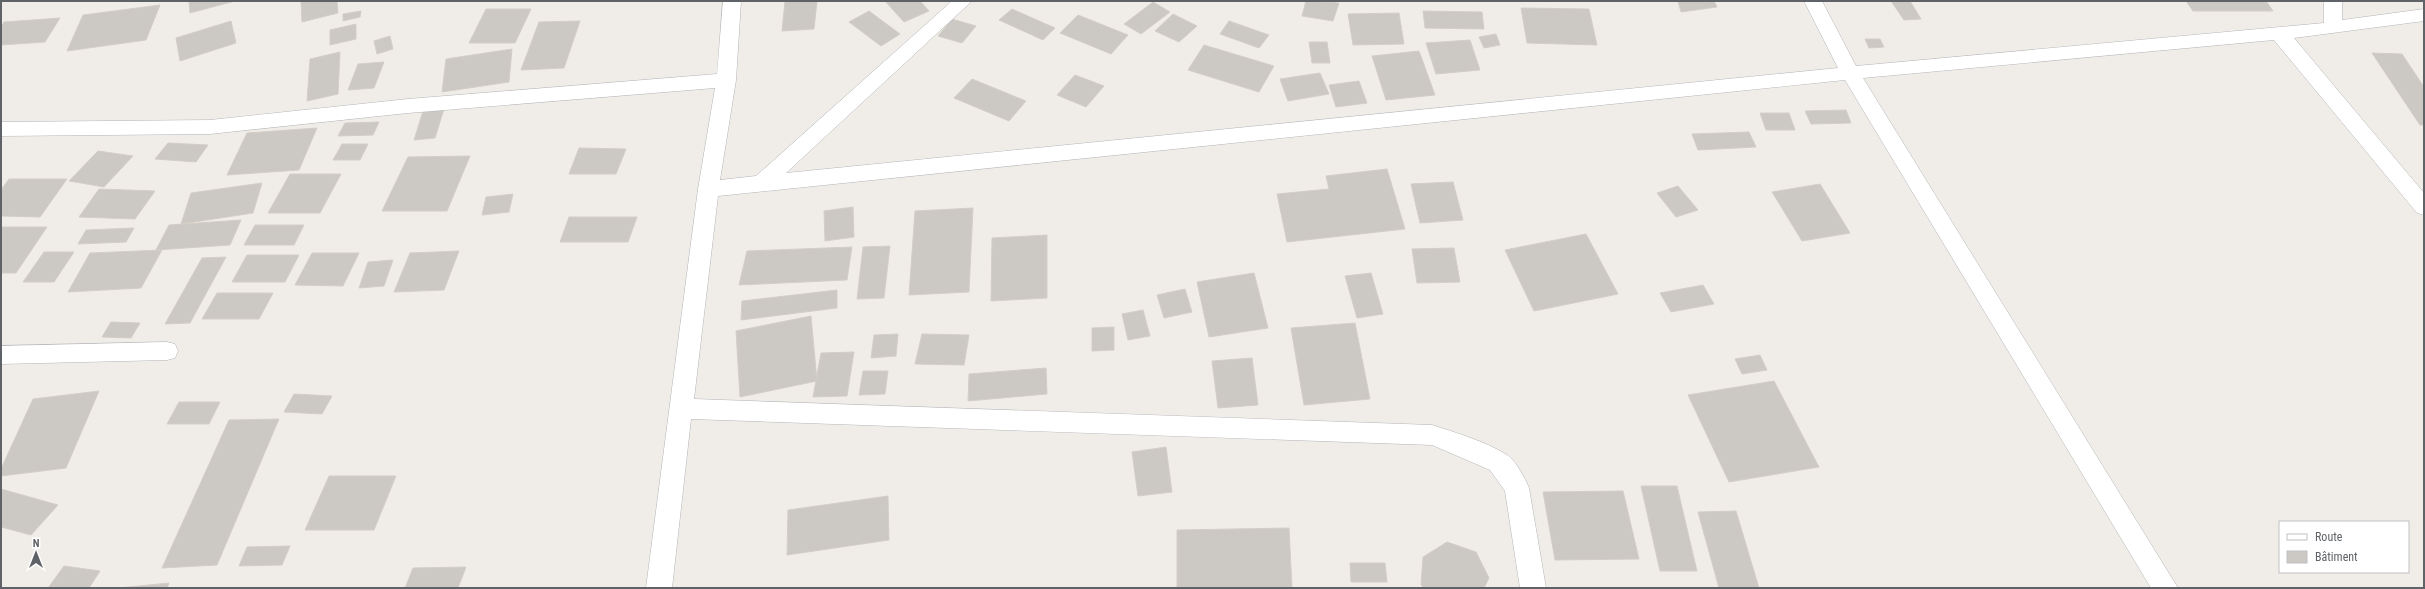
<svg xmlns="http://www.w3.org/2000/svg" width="2425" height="589" font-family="'Roboto Condensed',sans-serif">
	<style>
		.building { fill: #ccc8c4; stroke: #d4cec6 }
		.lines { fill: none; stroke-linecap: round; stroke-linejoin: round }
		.street-casing { stroke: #b3b5b9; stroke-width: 1 }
		.street { fill: #fff; fill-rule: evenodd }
	</style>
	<rect width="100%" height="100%" fill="#f0ede8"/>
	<g class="building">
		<path d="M189,1H235L190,13Z"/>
		<path d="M301,1H337L338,13L302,22Z"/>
		<path d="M785,1H817L814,29L782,31Z"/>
		<path d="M885,1H920L929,11L904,22Z"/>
		<path d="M1306,1L1339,3L1333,21L1302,16Z"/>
		<path d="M1678,1H1714L1717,7L1681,12Z"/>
		<path d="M1891,1H1910L1921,19L1904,20Z"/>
		<path d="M2186,1H2266L2273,11H2193Z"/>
		<path d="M1153,2L1170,12L1141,34L1124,24Z"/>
		<path d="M160,5L146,40L67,51L83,15Z"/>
		<path d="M1521,8L1589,9L1597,45L1527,43Z"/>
		<path d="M486,9H531L515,43H469Z"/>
		<path d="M1012,9L1055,28L1043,40L999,20Z"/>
		<path d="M361,11L360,17L343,21V14Z"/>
		<path d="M869,11L900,34L881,46L849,22Z"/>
		<path d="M1423,11L1482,12L1484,29L1425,28Z"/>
		<path d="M1399,13L1404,44L1353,45L1348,14Z"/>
		<path d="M1173,14L1197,26L1179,42L1155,31Z"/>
		<path d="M1078,15L1128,35L1111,54L1060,33Z"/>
		<path d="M60,18L45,42L1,45V27L4,22Z"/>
		<path d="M952,19L976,26L962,43L938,36Z"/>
		<path d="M231,21L236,43L180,61L176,38Z"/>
		<path d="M580,21L564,68L521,70L539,22Z"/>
		<path d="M1229,21L1269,35L1259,48L1220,34Z"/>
		<path d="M356,24V39L330,45V30Z"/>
		<path d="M1496,34L1500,45L1484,48L1479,37Z"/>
		<path d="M390,36L393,49L377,54L374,41Z"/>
		<path d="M1865,39H1880L1884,47L1869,48Z"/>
		<path d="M1470,40L1480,70L1436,74L1426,43Z"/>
		<path d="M1309,42H1327L1330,63H1312Z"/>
		<path d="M1204,45L1274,66L1259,92L1188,70Z"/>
		<path d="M512,49L509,82L442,92L446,59Z"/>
		<path d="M1419,51L1435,95L1386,100L1372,56Z"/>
		<path d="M340,52L338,94L307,101L310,59Z"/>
		<path d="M2372,53L2402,54L2424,87V125H2420Z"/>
		<path d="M384,62L374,88L348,90L358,64Z"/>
		<path d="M1320,73L1329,94L1288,101L1280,79Z"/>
		<path d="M1075,75L1104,86L1086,107L1057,95Z"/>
		<path d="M972,79L1026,101L1009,121L954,98Z"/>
		<path d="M1359,81L1367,103L1336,107L1329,85Z"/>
		<path d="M444,109L435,138L414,140L423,111Z"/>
		<path d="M1846,110L1851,123L1811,124L1805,111Z"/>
		<path d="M1760,113H1789L1795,130H1766Z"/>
		<path d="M379,122L373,135L338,136L345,123Z"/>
		<path d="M317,128L299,170L227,175L247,133Z"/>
		<path d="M1749,132L1756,147L1698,150L1692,134Z"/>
		<path d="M168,143L208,145L196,162L155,159Z"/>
		<path d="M342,144H368L360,160H333Z"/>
		<path d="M579,148L626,149L616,174H569Z"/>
		<path d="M98,151L133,156L104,187L69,181Z"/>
		<path d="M470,156L447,211H382L408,157Z"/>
		<path d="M1387,169L1405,229L1287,242L1277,194L1329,189L1326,176Z"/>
		<path d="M290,174H341L320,213H268Z"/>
		<path d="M9,179H67L40,217L1,216V190Z"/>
		<path d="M1453,182L1463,220L1420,223L1411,184Z"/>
		<path d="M262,183L253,213L181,224L191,193Z"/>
		<path d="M1820,184L1850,233L1802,241L1772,192Z"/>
		<path d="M1678,186L1698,210L1676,217L1657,193Z"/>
		<path d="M99,189L155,191L135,219L79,217Z"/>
		<path d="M513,194L509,212L482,215L486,197Z"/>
		<path d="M853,207L854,237L825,241L824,211Z"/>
		<path d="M973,208L969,292L909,295L915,211Z"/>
		<path d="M569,217H637L628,242H560Z"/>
		<path d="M241,220L230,245L156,250L169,225Z"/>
		<path d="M255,225H304L294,245H244Z"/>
		<path d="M1,227H47L16,273H1Z"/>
		<path d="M134,228L126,242L78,244L86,230Z"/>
		<path d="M1586,234L1618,294L1534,311L1505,250Z"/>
		<path d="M1047,235V298L991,301L992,238Z"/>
		<path d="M890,246L884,298L857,299L863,247Z"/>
		<path d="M852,247L847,280L739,285L747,251Z"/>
		<path d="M1454,248L1460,282L1417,283L1412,249Z"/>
		<path d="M162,250L141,288L68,292L90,253Z"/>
		<path d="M459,251L444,290L394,292L410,253Z"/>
		<path d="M44,252H74L54,282H23Z"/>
		<path d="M312,253H359L343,286L295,285Z"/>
		<path d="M247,255H299L285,282H232Z"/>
		<path d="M226,257L190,323L165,324L202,258Z"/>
		<path d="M393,260L384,286L359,288L368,262Z"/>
		<path d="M1254,273L1268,328L1209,337L1197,282Z"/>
		<path d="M1371,273L1383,314L1357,318L1345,276Z"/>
		<path d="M1703,285L1714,304L1671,312L1660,293Z"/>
		<path d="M1185,289L1192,312L1164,318L1157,295Z"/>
		<path d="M837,290V308L741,320L742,301Z"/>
		<path d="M217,293H273L259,319H202Z"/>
		<path d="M1143,310L1150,336L1128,340L1122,314Z"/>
		<path d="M811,316L817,381L740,397L736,331Z"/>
		<path d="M111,322L140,323L131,338L102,337Z"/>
		<path d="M1355,323L1370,399L1304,405L1291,328Z"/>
		<path d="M1114,327V350L1092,351V328Z"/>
		<path d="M898,334L896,356L871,358L874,335Z"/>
		<path d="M922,334L969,335L964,365L915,364Z"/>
		<path d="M854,352L847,396L813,397L821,353Z"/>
		<path d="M1760,355L1767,370L1742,374L1735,359Z"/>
		<path d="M1252,358L1258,405L1218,408L1212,361Z"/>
		<path d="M1046,368L1047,394L968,401L969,374Z"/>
		<path d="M863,371H888L885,394L859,395Z"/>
		<path d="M1774,381L1819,467L1729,482L1688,395Z"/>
		<path d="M99,391L66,468L1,476V469L33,399Z"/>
		<path d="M294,394L332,396L322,414L284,412Z"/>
		<path d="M179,402H220L209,424H167Z"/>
		<path d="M279,419L217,565L162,568L229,420Z"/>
		<path d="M1166,447L1172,492L1138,496L1132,452Z"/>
		<path d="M329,476H396L374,530H305Z"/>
		<path d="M1641,486H1677L1697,571H1660Z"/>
		<path d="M1,489L58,505L31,535L1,527Z"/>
		<path d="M1623,491L1639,559L1555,560L1543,492Z"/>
		<path d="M888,496L889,540L787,555L788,510Z"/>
		<path d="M1736,511L1759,588H1719L1698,512Z"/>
		<path d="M1289,528L1292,588H1177V530Z"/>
		<path d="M1447,542L1476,552L1489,578L1484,588H1424L1421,585L1423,557Z"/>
		<path d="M290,546L282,565L239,566L247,547Z"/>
		<path d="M1350,563H1385L1387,582H1351Z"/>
		<path d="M64,566L100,571L89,588H48Z"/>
		<path d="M466,567L458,588H405L413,568Z"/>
		<path d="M169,583L167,588H119Z"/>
	</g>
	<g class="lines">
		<g class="street-casing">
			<g id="street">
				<path d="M723,1H741L736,80L720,180L756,176L952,1H972L786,173L1838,68L1804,1H1822L1856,66L2324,23V1H2342V20L2424,9V21L2294,38L2424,193V215L2417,213L2274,40L1863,78L2178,588H2151L1845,80L718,196L694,399L1432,425C1456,433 1485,441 1507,455C1516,461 1525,478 1529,488L1546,588H1520L1505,491L1490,470L1432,445L691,419L672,588H646L698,189L715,88L408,113L210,134L1,136V122L210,120L408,99L717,74Z"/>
				<path d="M167,342L175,344L178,351L175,358L167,360L1,364V346Z"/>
			</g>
		</g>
		<use href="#street" class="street"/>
	</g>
	<rect width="2425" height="589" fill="none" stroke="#5f6367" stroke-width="4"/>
	<rect x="2279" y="521" width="130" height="52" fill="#ffffff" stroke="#bfc1c2"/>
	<rect x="2287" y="534" width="20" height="6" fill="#ffffff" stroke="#bfc1c2"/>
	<text x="2315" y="541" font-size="12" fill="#5f6367">Route</text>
	<rect x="2287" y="551" width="20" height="12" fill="#ccc8c4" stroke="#bfc1c2"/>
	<text x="2315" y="561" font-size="12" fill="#5f6367">Bâtiment</text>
	<g transform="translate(36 553)" stroke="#ffffff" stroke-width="3" paint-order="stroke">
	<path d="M0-3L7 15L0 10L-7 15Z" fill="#5f6367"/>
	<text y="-6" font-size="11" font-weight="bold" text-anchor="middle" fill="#5f6367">N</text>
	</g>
</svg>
